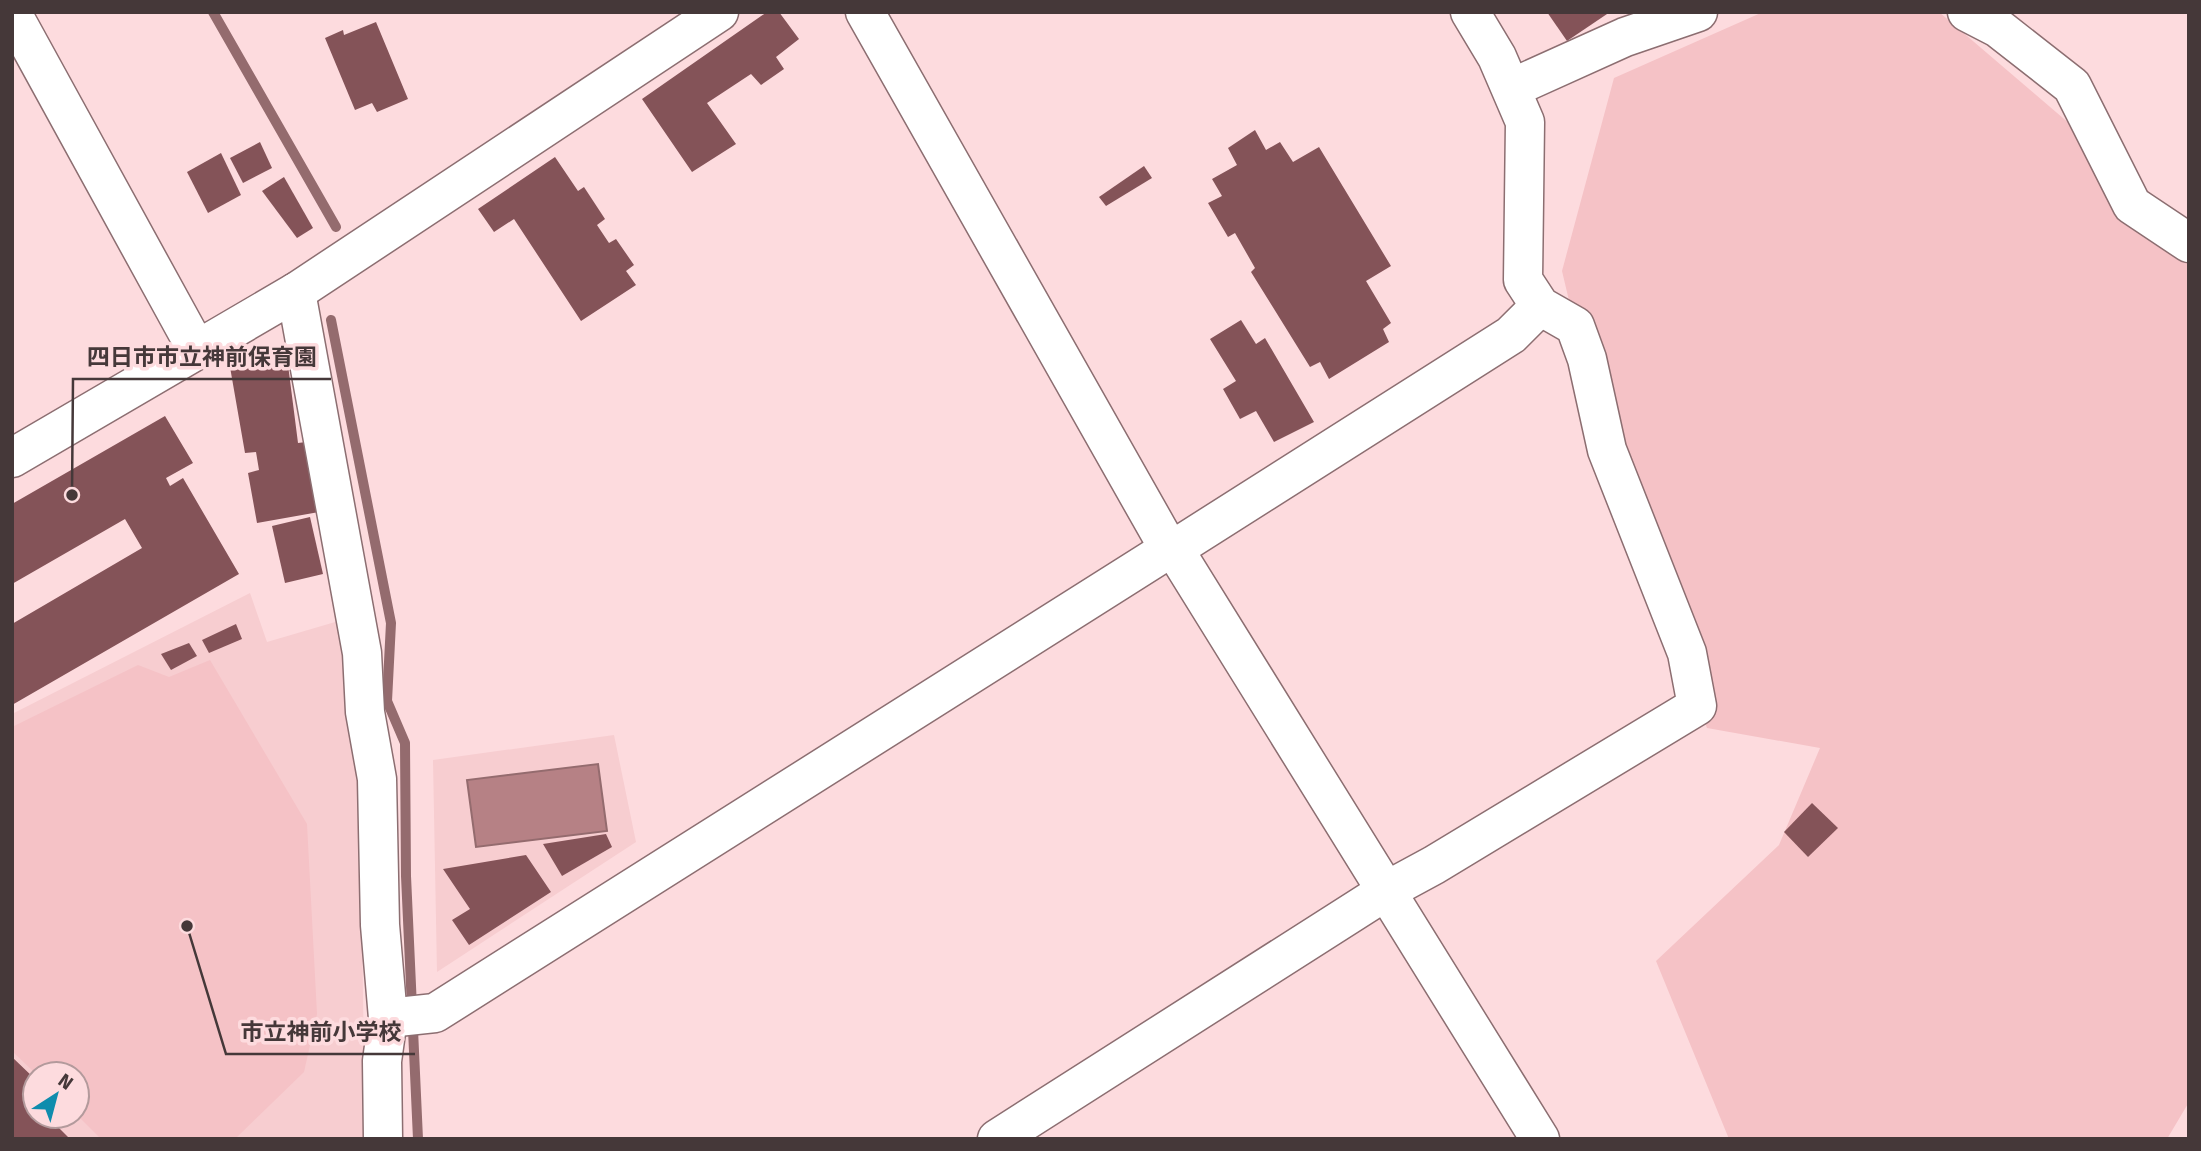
<svg xmlns="http://www.w3.org/2000/svg" width="2201" height="1151" font-family="'Fira Sans','Noto Sans JP',sans-serif">
	<style>
		.built { fill: #f7cdd0; fill-rule: evenodd }
		.green { fill: #f5c2c6 }
		.water { fill: #b68185; stroke: #946b6e; stroke-width: 2 }
		.lines { fill: none; stroke-linecap: round; stroke-linejoin: round }
		.stream { stroke: #946b6e; stroke-width: 10 }
		.building { fill: #845358 }
		.minor-casing { stroke: #8c6e71; stroke-width: 41 }
		.tertiary-casing { stroke: #8c6e71; stroke-width: 41 }
		.minor { stroke: #fff; stroke-width: 38 }
		.tertiary { stroke: #fff; stroke-width: 38 }
		.leader { fill: none; stroke: #453839; stroke-width: 2.5 }
		.callout-dot { fill: #453839; stroke: #fddbde; stroke-width: 2.5 }
		.callout-label { font-size: 23px; text-anchor: middle; font-weight: bold; fill: #453839; stroke: #fddbde; stroke-width: 7; stroke-linejoin: round; paint-order: stroke }
	</style>
	<rect width="100%" height="100%" fill="#fddbde"/>
	<g class="built">
		<path d="M250,593L267,642L342,620L360,778L365,1139H12V714ZM35,1074H77V1116H35Z"/>
		<path d="M614,735L636,842L437,972L433,760Z"/>
	</g>
	<g class="green">
		<path d="M1763,12H1939L2189,226V1102L2167,1139H1729L1656,961L1779,845L1820,748L1707,728L1603,444L1562,271L1614,78Z"/>
		<path d="M210,660L307,824L317,1014L304,1072L235,1139H101L77,1115V1074H36L12,1051V727L138,665L169,677Z"/>
	</g>
	<path class="water" d="M598,764L607,831L476,847L467,780Z"/>
	<g class="lines">
		<g class="stream">
			<path d="M213,12L336,227"/>
			<path d="M331,320L391,623L387,701L405,743L406,876L418,1139"/>
		</g>
	</g>
	<g class="building">
		<path d="M767,12H779L799,39L776,57L784,69L761,85L751,74L707,103L736,144L692,172L642,99Z"/>
		<path d="M1547,12H1610L1567,41Z"/>
		<path d="M376,22L408,99L377,112L372,103L355,110L325,38L343,30L344,35Z"/>
		<path d="M1255,130L1266,150L1280,142L1293,162L1319,147L1391,266L1366,281L1391,323L1383,329L1389,342L1329,379L1320,362L1310,367L1251,272L1255,268L1235,233L1228,237L1208,203L1222,196L1212,179L1237,165L1228,148Z"/>
		<path d="M260,142L272,168L243,183L230,158Z"/>
		<path d="M221,153L241,195L208,213L187,172Z"/>
		<path d="M555,157L578,191L584,187L605,219L597,225L609,243L616,239L634,265L626,271L636,285L581,321L514,219L494,232L478,209Z"/>
		<path d="M1144,166L1152,178L1106,206L1099,197Z"/>
		<path d="M284,177L313,228L297,238L262,191Z"/>
		<path d="M1241,320L1256,344L1265,338L1314,422L1274,442L1256,411L1240,419L1223,389L1236,381L1210,339Z"/>
		<path d="M287,357L298,443L306,442L319,512L257,523L248,473L259,470L256,452L245,453L230,367Z"/>
		<path d="M165,416L193,463L166,478L170,486L183,478L239,574L12,705V624L142,548L125,519L12,584V504Z"/>
		<path d="M310,517L323,574L285,583L272,526Z"/>
		<path d="M236,624L242,639L209,653L202,640Z"/>
		<path d="M189,643L197,656L171,670L161,654Z"/>
		<path d="M1812,803L1838,828L1808,857L1784,832Z"/>
		<path d="M606,834L612,847L562,876L543,844Z"/>
		<path d="M526,855L551,892L469,945L452,920L470,909L443,869Z"/>
		<path d="M12,1057L35,1079V1116H47L70,1139H12Z"/>
	</g>
	<g class="lines">
		<g class="minor-casing">
			<g id="minor">
				<path d="M865,12L1169,549H1174L1540,1139"/>
				<path d="M1967,12L1998,28L2072,86L2132,205L2189,243"/>
				<path d="M12,13L197,350"/>
				<path d="M1512,88L1625,37L1698,12"/>
				<path d="M296,292L362,653L365,712L377,779L380,925L388,1018L382,1061L383,1139"/>
				<path d="M1174,549L1511,335L1540,306"/>
				<path d="M388,1018L435,1013L1169,549"/>
				<path d="M997,1139L1386,891L1434,865L1697,706L1687,653L1607,450L1587,359L1575,326L1540,306L1523,280L1525,122L1497,57L1470,12"/>
			</g>
		</g>
		<g class="tertiary-casing">
			<path id="tertiary" d="M12,458L296,292L719,12"/>
		</g>
		<use href="#minor" class="minor"/>
		<use href="#tertiary" class="tertiary"/>
	</g>
	<path class="leader" d="M72 495L73 379H331M187 926L226 1054H415"/>
	<g class="callout-dot">
		<circle cx="72" cy="495" r="7"/>
		<circle cx="187" cy="926" r="7"/>
	</g>
	<g class="callout-label">
		<text x="202" y="365">四日市市立神前保育園</text>
		<text x="321" y="1040">市立神前小学校</text>
	</g>
	<rect width="2201" height="1151" fill="none" stroke="#453839" stroke-width="28"/>
	<g transform="translate(56 1095) rotate(36)"><circle r="33" fill="#fddbde" stroke="#b39a9c" stroke-width="2"/>
	<path d="M0-5L12 26L0 18L-12 26Z" fill="#0f8cad"/>
	<text y="-10" font-size="19" font-weight="bold" text-anchor="middle" fill="#453839">N</text>
	</g>
</svg>
